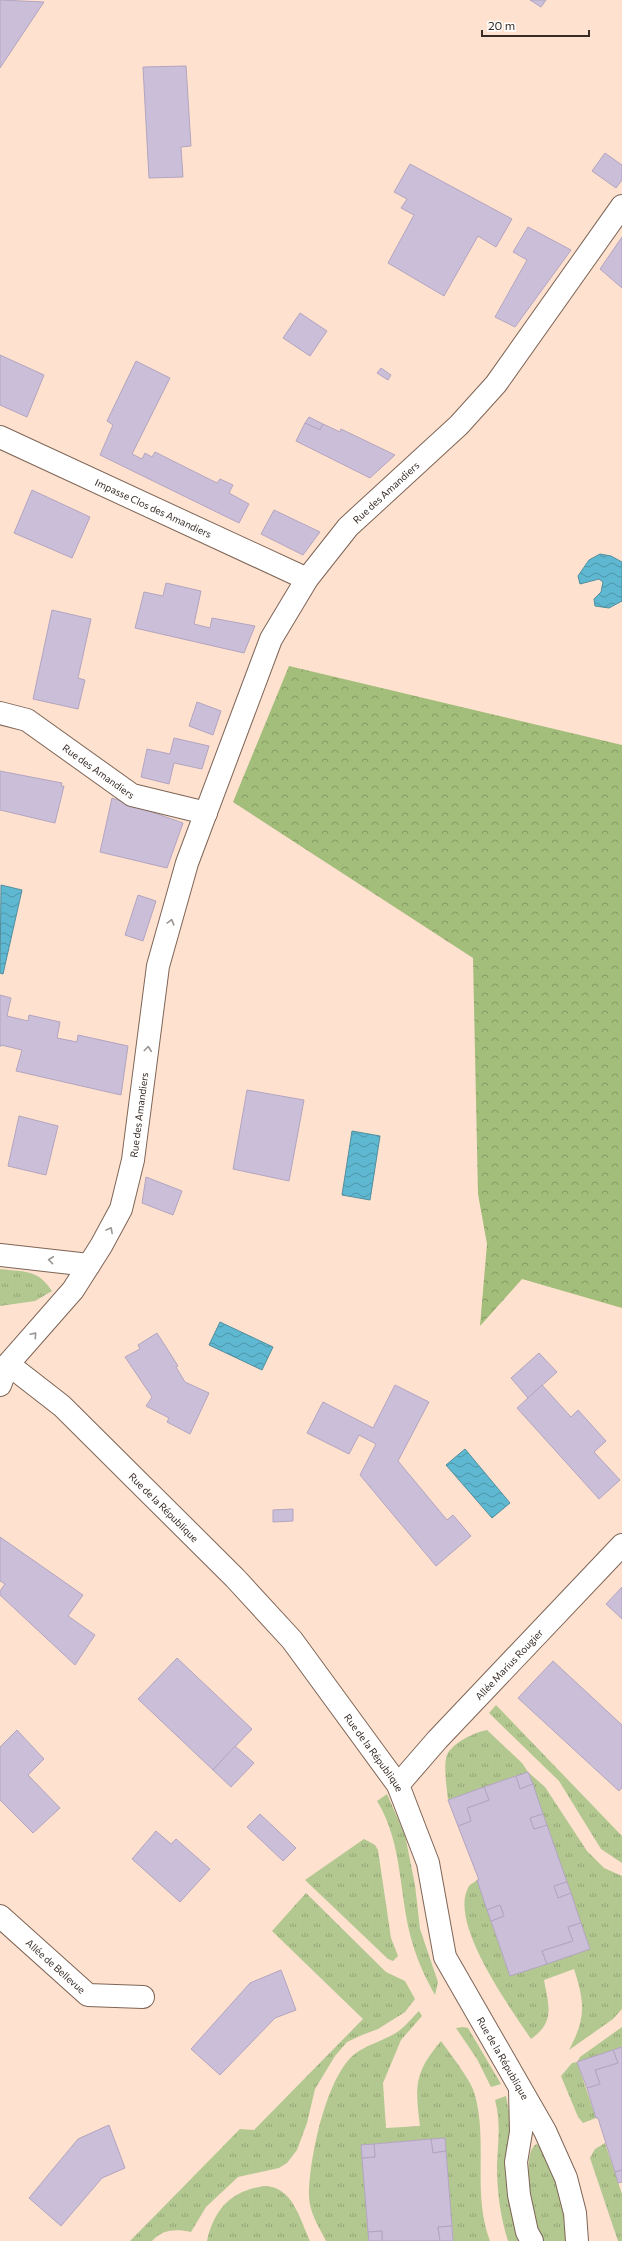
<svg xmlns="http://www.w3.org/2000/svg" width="622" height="2241" font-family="Commissioner,sans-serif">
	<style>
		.grass { fill: url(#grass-tufts) }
		.forest { fill: url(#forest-crowns) }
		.water { fill: url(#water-waves); stroke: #528e9d }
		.building { fill: #cbbed9; stroke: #b3a5c0 }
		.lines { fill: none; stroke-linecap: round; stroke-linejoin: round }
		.minor-casing { stroke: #7e6556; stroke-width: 24 }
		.tertiary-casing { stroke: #7e6556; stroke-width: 24 }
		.minor { stroke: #fff; stroke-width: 22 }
		.tertiary { stroke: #fff; stroke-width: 22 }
		.oneway { stroke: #9a9592 }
		.labels { text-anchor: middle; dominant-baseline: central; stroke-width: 4; stroke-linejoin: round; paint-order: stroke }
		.street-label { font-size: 10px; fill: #362b25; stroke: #fff }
	</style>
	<defs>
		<pattern id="grass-tufts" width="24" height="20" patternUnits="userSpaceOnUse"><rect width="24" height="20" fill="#b2c890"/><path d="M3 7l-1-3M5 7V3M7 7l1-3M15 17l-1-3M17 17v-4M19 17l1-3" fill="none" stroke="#92a375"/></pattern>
		<pattern id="forest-crowns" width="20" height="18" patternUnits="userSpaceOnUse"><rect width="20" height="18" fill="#a3bd7b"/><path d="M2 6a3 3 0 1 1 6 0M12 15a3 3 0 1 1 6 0" fill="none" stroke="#869a65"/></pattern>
		<pattern id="water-waves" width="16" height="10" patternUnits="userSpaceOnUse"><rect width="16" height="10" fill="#5eb8d1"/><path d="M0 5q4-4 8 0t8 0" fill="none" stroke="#4e96a9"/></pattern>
	</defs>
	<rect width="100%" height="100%" fill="#fee1cf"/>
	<g class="grass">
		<path d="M0,1269C24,1272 38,1269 52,1291L35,1301L0,1306Z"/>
		<path d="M496,1705L622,1836V1863L601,1849L559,1781L489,1713Z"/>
		<path d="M487,1730L522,1763L528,1772L545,1787L587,1851L604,1868L622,1876V2009L613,2019L569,2050C586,2018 585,2003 574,1969L544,1980C549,2006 555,2022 531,2039C511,2009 449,1924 468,1888C469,1884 474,1883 477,1880L510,1976L590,1949L528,1772L448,1800C447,1789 443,1765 447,1755C452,1743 475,1732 487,1730Z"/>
		<path d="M387,1794L405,1835L415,1885L420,1929L438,1982L435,1995C426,1979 418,1962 413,1945C398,1896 404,1845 377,1801Z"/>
		<path d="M364,1839L375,1845L378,1850L391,1938L398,1956L393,1961L388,1959L305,1880Z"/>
		<path d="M306,1893L386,1972L405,1981L415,1999L405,2012L378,2029L362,2035L347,2042L335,2056L315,2089L307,2123L297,2150L287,2163L279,2168L238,2177L206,2207L191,2232C176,2229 163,2229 152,2241H130L240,2129L254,2130L363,2019L272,1931Z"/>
		<path d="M419,2011L422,2016L401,2040L383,2083L386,2128L420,2126C415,2086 414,2073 441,2041C450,2054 472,2081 475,2095C488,2143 472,2194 490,2241H453L445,2138L361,2145L369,2241H326C319,2227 309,2212 309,2196C309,2160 326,2075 356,2053C367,2045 382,2041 394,2034C403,2029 411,2019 419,2011Z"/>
		<path d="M463,2027L468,2028L501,2084L491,2087L477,2059L456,2028Z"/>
		<path d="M622,2027V2047L577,2062L596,2118L583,2123L578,2117L561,2076L572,2063L577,2062L580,2057Z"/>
		<path d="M506,2096L511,2122L520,2241H508C500,2216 497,2191 497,2165C498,2142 501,2122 495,2100Z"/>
		<path d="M605,2143L622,2194V2241H618L590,2158L595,2149Z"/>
		<path d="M537,2144C558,2164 565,2213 567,2241H542C533,2226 519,2151 537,2144Z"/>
		<path d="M264,2186C293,2186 300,2220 310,2241H207C214,2209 231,2191 264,2186Z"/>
	</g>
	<path class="forest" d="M289,666L622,745V1308L522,1279L480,1326L487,1244L478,1194L473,958L233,802Z"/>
	<g class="water">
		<path d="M600,554L611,556L622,562V601L609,608L595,606L594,599L601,592L603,582L599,579L580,584L578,576L589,560Z"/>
		<path d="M1,885L22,890L3,974L0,973Z"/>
		<path d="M352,1131L380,1136L370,1200L342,1195Z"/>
		<path d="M220,1322L273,1347L262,1370L209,1345Z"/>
		<path d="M465,1449L510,1503L492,1518L446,1465Z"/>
	</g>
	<g class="building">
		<path d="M0,0L44,2L0,68Z"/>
		<path d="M530,0H546L541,7Z"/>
		<path d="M186,66L191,146L181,147L183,177L149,178L143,67Z"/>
		<path d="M605,153L622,165V180L616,188L592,171Z"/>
		<path d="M410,164L512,219L496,247L478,236L444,296L388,263L414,215L401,208L407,199L394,192Z"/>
		<path d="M528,227L571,250L515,327L495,317L527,260L513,252Z"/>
		<path d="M622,237V288L600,269Z"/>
		<path d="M300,313L327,331L310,356L283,338Z"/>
		<path d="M0,355L44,375L27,417L0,405Z"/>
		<path d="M136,361L170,378L132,454L142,459L145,453L152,457L155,452L217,483L220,479L233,485L229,493L249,504L239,523L100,455L113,425L107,421Z"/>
		<path d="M381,368L391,375L388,380L377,373Z"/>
		<path d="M309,417L323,424L320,430L305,423Z"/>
		<path d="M305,423L320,430L323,424L340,432L341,429L395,455L370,478L296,441Z"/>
		<path d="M32,490L90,517L72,558L14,533Z"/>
		<path d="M274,510L320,532L303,555L261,534Z"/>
		<path d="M166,583L201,591L194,624L210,628L212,618L255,626L244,653L135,628L144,592L163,596Z"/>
		<path d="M52,610L91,619L78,678L85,680L78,709L33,699Z"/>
		<path d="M197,702L221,711L213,735L189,726Z"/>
		<path d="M174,738L209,746L202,769L174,763L169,784L141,777L147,749L170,754Z"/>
		<path d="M0,771L62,783L61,786H64L55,823L0,810Z"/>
		<path d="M112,798L183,823L167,868L100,852Z"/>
		<path d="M138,895L156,901L143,941L125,935Z"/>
		<path d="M0,995L11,998L7,1016L28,1021L29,1015L60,1022L57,1038L77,1042L78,1035L128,1046L121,1095L16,1071L22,1050L1,1045L0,1047Z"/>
		<path d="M247,1090L304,1100L289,1181L233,1169Z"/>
		<path d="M19,1116L58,1126L46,1175L8,1166Z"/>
		<path d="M146,1177L182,1191L173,1215L142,1203Z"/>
		<path d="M157,1333L178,1366L176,1367L185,1382L209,1393L190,1434L167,1422L169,1418L146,1406L152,1397L125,1357L140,1349L138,1345Z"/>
		<path d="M539,1353L557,1372L528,1398L511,1378Z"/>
		<path d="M395,1385L429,1402L398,1461L447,1520L453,1515L471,1536L436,1566L360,1475L376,1444L359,1435L349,1454L307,1433L323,1402L373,1428Z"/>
		<path d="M542,1385L571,1417L578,1410L606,1441L594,1452L620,1480L599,1499L517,1408Z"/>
		<path d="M293,1509V1521L273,1522V1510Z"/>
		<path d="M0,1537L83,1595L68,1616L95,1635L75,1665L0,1595V1591L5,1584L0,1581Z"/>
		<path d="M622,1587V1619L606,1604Z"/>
		<path d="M177,1658L252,1729L213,1770L138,1699Z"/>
		<path d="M553,1661L622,1725V1788L619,1791L518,1698Z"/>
		<path d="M17,1730L44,1759L28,1775L60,1808L33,1833L0,1800V1747Z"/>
		<path d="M235,1746L254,1763L231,1787L213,1770Z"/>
		<path d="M528,1772L533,1784L520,1789L516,1776Z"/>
		<path d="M516,1776L520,1789L533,1784L543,1814L530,1818L534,1829L547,1825L567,1882L554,1886L558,1898L571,1893L581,1923L568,1927L573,1941L542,1951L547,1964L510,1976L491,1921L504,1916L500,1905L487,1910L477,1880H479L458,1826L471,1821L467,1808L489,1800L484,1787Z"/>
		<path d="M484,1787L489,1800L467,1808L471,1821L458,1826L448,1800Z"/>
		<path d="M260,1814L296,1848L283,1861L247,1827Z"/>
		<path d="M543,1814L547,1825L534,1829L530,1818Z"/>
		<path d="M156,1831L171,1844L176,1839L210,1869L180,1902L132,1859Z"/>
		<path d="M567,1882L571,1893L558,1898L554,1886Z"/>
		<path d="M500,1905L504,1916L491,1921L487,1910Z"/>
		<path d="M581,1923L590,1949L547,1964L542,1951L573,1941L568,1927Z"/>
		<path d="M281,1970L296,2010L275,2018L220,2075L191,2049L250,1983Z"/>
		<path d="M622,2047V2170L615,2172L598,2118H596L587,2088L600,2084L595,2070L618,2063L613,2050Z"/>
		<path d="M613,2050L618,2063L595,2070L600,2084L587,2088L577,2062Z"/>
		<path d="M109,2125L125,2168L102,2178L61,2226L29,2198L78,2139Z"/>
		<path d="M445,2138L446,2151L433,2153L431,2139Z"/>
		<path d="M431,2139L433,2153L446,2151L452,2226L438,2227L440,2241H382V2231L368,2232L362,2158L375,2157L374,2144Z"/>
		<path d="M374,2144L375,2157L362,2158L361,2145Z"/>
		<path d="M622,2170V2182L618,2183L615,2172Z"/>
		<path d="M452,2226L453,2241H440L438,2227Z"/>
		<path d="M382,2231V2241H369L368,2232Z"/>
	</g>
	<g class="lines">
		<g class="minor-casing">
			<g id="minor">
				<path id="s1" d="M0,437L307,579"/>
				<path id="s2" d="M0,713L27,720L132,795L206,813"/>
				<path d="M0,1255L89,1265"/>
				<path id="s3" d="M8,1364L62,1406L235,1578L292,1640L398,1785L428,1863L445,1957L545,2131L566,2178L575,2213L577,2241"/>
				<path id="s4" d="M398,1785L437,1740L622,1545"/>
				<path id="s5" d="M0,1916L88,1995L143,1997"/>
				<path d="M520,2089L521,2132L516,2162L519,2195L527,2232L532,2241"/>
			</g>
		</g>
		<g class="tertiary-casing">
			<g id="tertiary">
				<path id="s6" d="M0,1385L8,1364L73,1290L101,1246L121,1209L133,1160L158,966L187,863L271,639L307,579L348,527L459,425L496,384L622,206"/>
			</g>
		</g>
		<use href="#minor" class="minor"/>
		<use href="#tertiary" class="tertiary"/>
	</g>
	<defs><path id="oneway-chevron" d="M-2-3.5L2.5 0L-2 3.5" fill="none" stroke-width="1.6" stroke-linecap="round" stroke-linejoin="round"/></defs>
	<g class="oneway">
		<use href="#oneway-chevron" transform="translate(171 922) rotate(-75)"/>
		<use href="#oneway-chevron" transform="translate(148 1049) rotate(-83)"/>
		<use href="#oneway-chevron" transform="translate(110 1230) rotate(-62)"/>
		<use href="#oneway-chevron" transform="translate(51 1260) rotate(-174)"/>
		<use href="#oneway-chevron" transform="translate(34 1335) rotate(-49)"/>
	</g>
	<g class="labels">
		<g class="street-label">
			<text stroke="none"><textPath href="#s6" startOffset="995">Rue des Amandiers</textPath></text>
			<text stroke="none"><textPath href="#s1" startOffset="169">Impasse Clos des Amandiers</textPath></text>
			<text stroke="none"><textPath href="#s2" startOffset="116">Rue des Amandiers</textPath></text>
			<text stroke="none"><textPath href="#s6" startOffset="311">Rue des Amandiers</textPath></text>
			<text stroke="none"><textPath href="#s3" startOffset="212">Rue de la République</textPath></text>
			<text stroke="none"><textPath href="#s4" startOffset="164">Allée Marius Rougier</textPath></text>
			<text stroke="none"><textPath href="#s3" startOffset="536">Rue de la République</textPath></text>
			<text stroke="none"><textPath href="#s5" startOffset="75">Allée de Bellevue</textPath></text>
			<text stroke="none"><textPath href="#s3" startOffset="872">Rue de la République</textPath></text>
		</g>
	</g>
	<path d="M482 30v6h107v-6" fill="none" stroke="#362b25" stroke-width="2"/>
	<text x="488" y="30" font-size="12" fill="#362b25" stroke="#ffffff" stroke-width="3" paint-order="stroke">20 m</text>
</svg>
